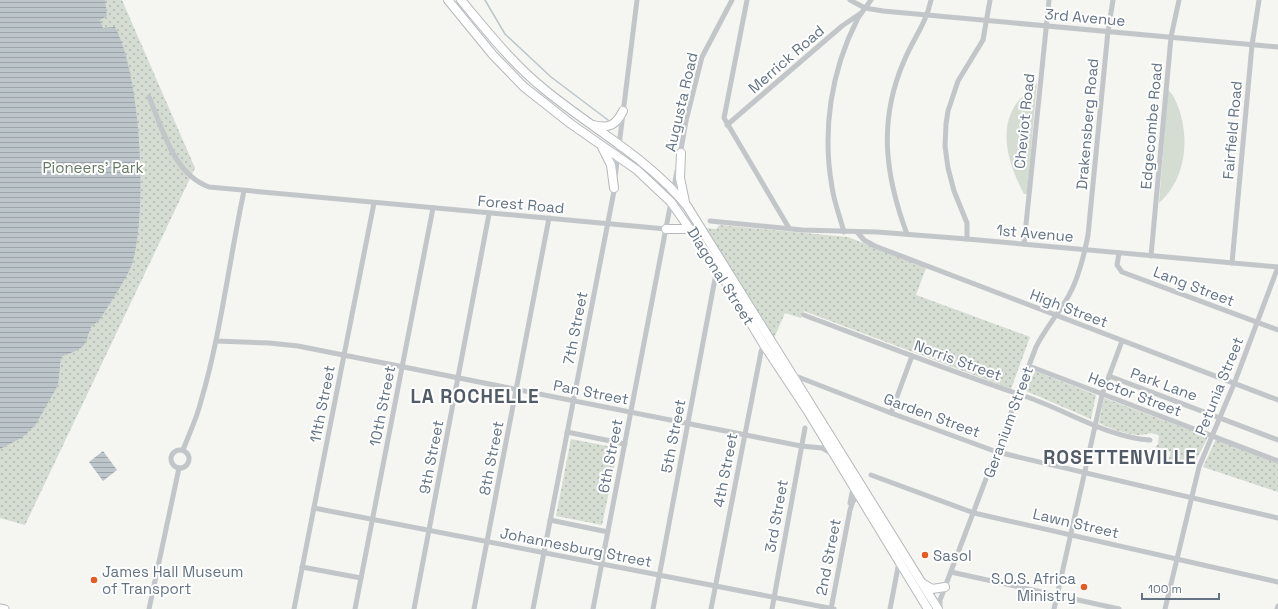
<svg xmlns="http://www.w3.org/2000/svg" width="1278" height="609" font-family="'Space Grotesk',sans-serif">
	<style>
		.grass { fill: #d5dcd2 }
		.park { fill: url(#park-dots) }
		.water { fill: url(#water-rules) }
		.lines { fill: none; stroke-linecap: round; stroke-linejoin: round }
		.stream { stroke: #bbc5ca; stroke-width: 1.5 }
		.secondary-casing { stroke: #b4b9be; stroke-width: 9 }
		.primary-casing { stroke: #b5b9bd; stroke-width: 10 }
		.street { stroke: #c2c6c9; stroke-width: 5 }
		.secondary { stroke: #fff; stroke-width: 7 }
		.primary { stroke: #fff; stroke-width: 8 }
		.poi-dot { fill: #e65c20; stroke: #fff; stroke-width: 1.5 }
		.labels { text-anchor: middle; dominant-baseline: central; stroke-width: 4; stroke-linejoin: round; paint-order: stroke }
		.street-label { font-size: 15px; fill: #637383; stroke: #fff }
		.park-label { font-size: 15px; fill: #657a62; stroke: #fff }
		.poi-label { font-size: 15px; fill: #637383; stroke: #fff; text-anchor: start }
		.district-label { font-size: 19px; font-weight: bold; letter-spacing: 1px; fill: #525c68; stroke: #fff }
	</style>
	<defs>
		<pattern id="park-dots" width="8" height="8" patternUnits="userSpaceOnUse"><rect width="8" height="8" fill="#d5dcd2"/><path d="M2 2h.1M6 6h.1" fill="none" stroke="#b0b7b0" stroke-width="1.8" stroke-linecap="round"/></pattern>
		<pattern id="water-rules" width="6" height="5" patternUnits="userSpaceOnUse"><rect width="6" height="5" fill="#bbc5ca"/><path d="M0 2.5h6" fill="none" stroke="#9ca4a9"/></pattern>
	</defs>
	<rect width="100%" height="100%" fill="#f5f5f1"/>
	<g class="grass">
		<path d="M1037,83L1027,194H1024C1009,166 996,128 1019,100C1025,94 1031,88 1037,83Z"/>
		<path d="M1168,90C1174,95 1176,102 1179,109C1190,142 1185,180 1159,203Z"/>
	</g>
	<g class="park">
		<path d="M0,0H122L195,168L25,525L0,518Z"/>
		<path d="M720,225L848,237L926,268L916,295L1030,337L1011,389L804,311L801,318L785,313L774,338L706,228L716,229Z"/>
		<path d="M1035,371L1096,395L1091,419L1026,391Z"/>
		<path d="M1104,398L1208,437L1193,466L1168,461L1171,452L1155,447L1158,444L1159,436C1151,430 1146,436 1138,435C1125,434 1112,429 1099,423Z"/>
		<path d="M571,439L618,448L602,525L556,516Z"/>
		<path d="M1216,439L1278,463V492L1203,467Z"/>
	</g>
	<g class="water">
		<path d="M0,0H105L107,16L100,20L103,28L115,27C141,76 148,211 132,264C128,276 108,307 100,319C98,322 94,324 91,327C88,333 88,340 83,346C78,351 67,354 61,357L58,385L36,424L23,437L0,449Z"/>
		<path d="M103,451L117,470L103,481L89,462Z"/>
	</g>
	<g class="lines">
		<path class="stream" d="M485,0L505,34L551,77L608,120"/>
		<g class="secondary-casing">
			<path id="secondary" d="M0,608L5,609"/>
		</g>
		<g class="primary-casing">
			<g id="primary">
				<path d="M448,0L493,55L524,87L571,124L637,170L671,202L717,268L764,345L807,410L928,609"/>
				<path d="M461,0C487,31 512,63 544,89C591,128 648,158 687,206L938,609"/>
				<path d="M593,125C609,129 616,125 623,111"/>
				<path d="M602,147L611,165L614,188"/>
				<path d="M681,153L680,178L685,202"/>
				<path d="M666,229H690"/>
				<path d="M922,583L932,589L945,587"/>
			</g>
		</g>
		<g class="street">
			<path d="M747,0L724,118L789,228"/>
			<path d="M850,0L865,8L883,11L1278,47"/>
			<path d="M149,97C163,129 173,174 209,187L666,229"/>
			<path d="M727,125L842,26L861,13"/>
			<path d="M680,155L686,121L702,57L732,0"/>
			<path d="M615,178L637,0"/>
			<path d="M673,193L677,171"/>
			<path d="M710,221L802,230L877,232L967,239L1278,267"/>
			<path d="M844,232C840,217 834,202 832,187C822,131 831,71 857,20C861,13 866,7 871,0"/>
			<path d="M857,232L864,240L875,246L1278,400"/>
			<path d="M907,234C885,175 878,121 904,61C913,39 926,24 931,0"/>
			<path d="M967,239V223L954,191L948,168L945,146L946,124L948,111L958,81L983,40L990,0"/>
			<path d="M1024,244L1049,0"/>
			<path d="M1119,253L1117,265L1122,272L1278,330"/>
			<path d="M1151,256L1171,37L1179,0"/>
			<path d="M1232,263L1252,45L1259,0"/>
			<path d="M804,315C878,343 952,372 1027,397C1068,411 1107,437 1150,440"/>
			<path d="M216,341L269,343L298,346L801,446L822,448L831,453"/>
			<path d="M1029,366L1278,461"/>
			<path d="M793,375L891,413L997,452L1278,518"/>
			<path d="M1109,376L1278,440"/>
			<path d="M891,413L912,356"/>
			<path d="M567,432L625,444"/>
			<circle cx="180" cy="459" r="9"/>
			<path d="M183,450C189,434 197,418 201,401C221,333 229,261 244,191"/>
			<path d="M871,475L974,513L1278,582"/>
			<path d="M850,503L853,488"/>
			<path d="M314,508L834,609"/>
			<path d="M550,520L608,532"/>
			<path d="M302,567L361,578"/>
			<path d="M951,572L1119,609"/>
			<path d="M149,609L179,468"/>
			<path d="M294,609L374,203"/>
			<path d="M355,609L433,208"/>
			<path d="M414,609L489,214"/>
			<path d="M474,609L549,218"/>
			<path d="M533,609L615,186"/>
			<path d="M593,609L671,202"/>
			<path d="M653,609L717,268"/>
			<path d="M711,609L761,352L764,344"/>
			<path d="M772,609L805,428"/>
			<path d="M831,609L850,510L853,501L861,494"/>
			<path d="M890,609L899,562"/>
			<path d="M940,609V600L945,587L1036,347C1045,329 1058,314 1068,297C1079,278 1084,256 1088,235L1108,31L1113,0"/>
			<path d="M1054,609L1102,395L1122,341"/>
			<path d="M1165,609L1199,467L1234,384L1278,267"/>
			<path d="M1277,609L1278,606"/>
		</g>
		<use href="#secondary" class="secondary"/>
		<use href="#primary" class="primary"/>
	</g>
	<g class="poi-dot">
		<circle cx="925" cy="555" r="4"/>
		<circle cx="94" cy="580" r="4"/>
		<circle cx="1084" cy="587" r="4"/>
	</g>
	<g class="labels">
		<g class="street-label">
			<text transform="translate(1085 17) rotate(5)">3rd Avenue</text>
			<text transform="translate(786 59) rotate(-41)">Merrick Road</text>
			<text transform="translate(681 102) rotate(-77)">Augusta Road</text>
			<text transform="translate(1024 121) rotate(-84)">Cheviot Road</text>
			<text transform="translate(1087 124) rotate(-85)">Drakensberg Road</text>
			<text transform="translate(1151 126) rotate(-85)">Edgecombe Road</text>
			<text transform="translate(1232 130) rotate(-85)">Fairfield Road</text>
			<text transform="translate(521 204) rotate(5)">Forest Road</text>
			<text transform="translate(1035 233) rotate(5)">1st Avenue</text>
			<text transform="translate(721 276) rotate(58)">Diagonal Street</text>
			<text transform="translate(1194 286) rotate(21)">Lang Street</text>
			<text transform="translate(1069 308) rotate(21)">High Street</text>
			<text transform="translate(575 328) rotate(-79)">7th Street</text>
			<text transform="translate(958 360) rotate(20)">Norris Street</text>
			<text transform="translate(1164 384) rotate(20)">Park Lane</text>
			<text transform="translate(1219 386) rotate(-68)">Petunia Street</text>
			<text transform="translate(591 392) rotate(11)">Pan Street</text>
			<text transform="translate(1135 394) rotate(21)">Hector Street</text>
			<text transform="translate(322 404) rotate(-79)">11th Street</text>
			<text transform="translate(382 406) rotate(-79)">10th Street</text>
			<text transform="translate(932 415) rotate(20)">Garden Street</text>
			<text transform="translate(1008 422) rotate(-70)">Geranium Street</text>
			<text transform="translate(673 436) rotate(-79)">5th Street</text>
			<text transform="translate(610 456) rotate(-79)">6th Street</text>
			<text transform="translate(431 457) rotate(-79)">9th Street</text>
			<text transform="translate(491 458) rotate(-79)">8th Street</text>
			<text transform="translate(725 470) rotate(-79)">4th Street</text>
			<text transform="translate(776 516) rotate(-80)">3rd Street</text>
			<text transform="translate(1076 523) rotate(13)">Lawn Street</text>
			<text transform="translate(576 547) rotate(11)">Johannesburg Street</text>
			<text transform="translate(828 557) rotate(-79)">2nd Street</text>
		</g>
		<g class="park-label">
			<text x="93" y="167">Pioneers' Park</text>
		</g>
		<g class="poi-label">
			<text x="933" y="555">Sasol</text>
			<text x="102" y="571">James Hall Museum<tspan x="102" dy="17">of Transport</tspan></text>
			<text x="1076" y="578" text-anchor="end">S.O.S. Africa<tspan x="1076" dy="17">Ministry</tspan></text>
		</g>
		<g class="district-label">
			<text x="475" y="396">LA ROCHELLE</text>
			<text x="1120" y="457">ROSETTENVILLE</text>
		</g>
	</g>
	<path d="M1142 593v6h77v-6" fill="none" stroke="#637383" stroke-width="2"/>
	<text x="1148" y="593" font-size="12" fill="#637383" stroke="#ffffff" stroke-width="3" paint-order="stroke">100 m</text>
</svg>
